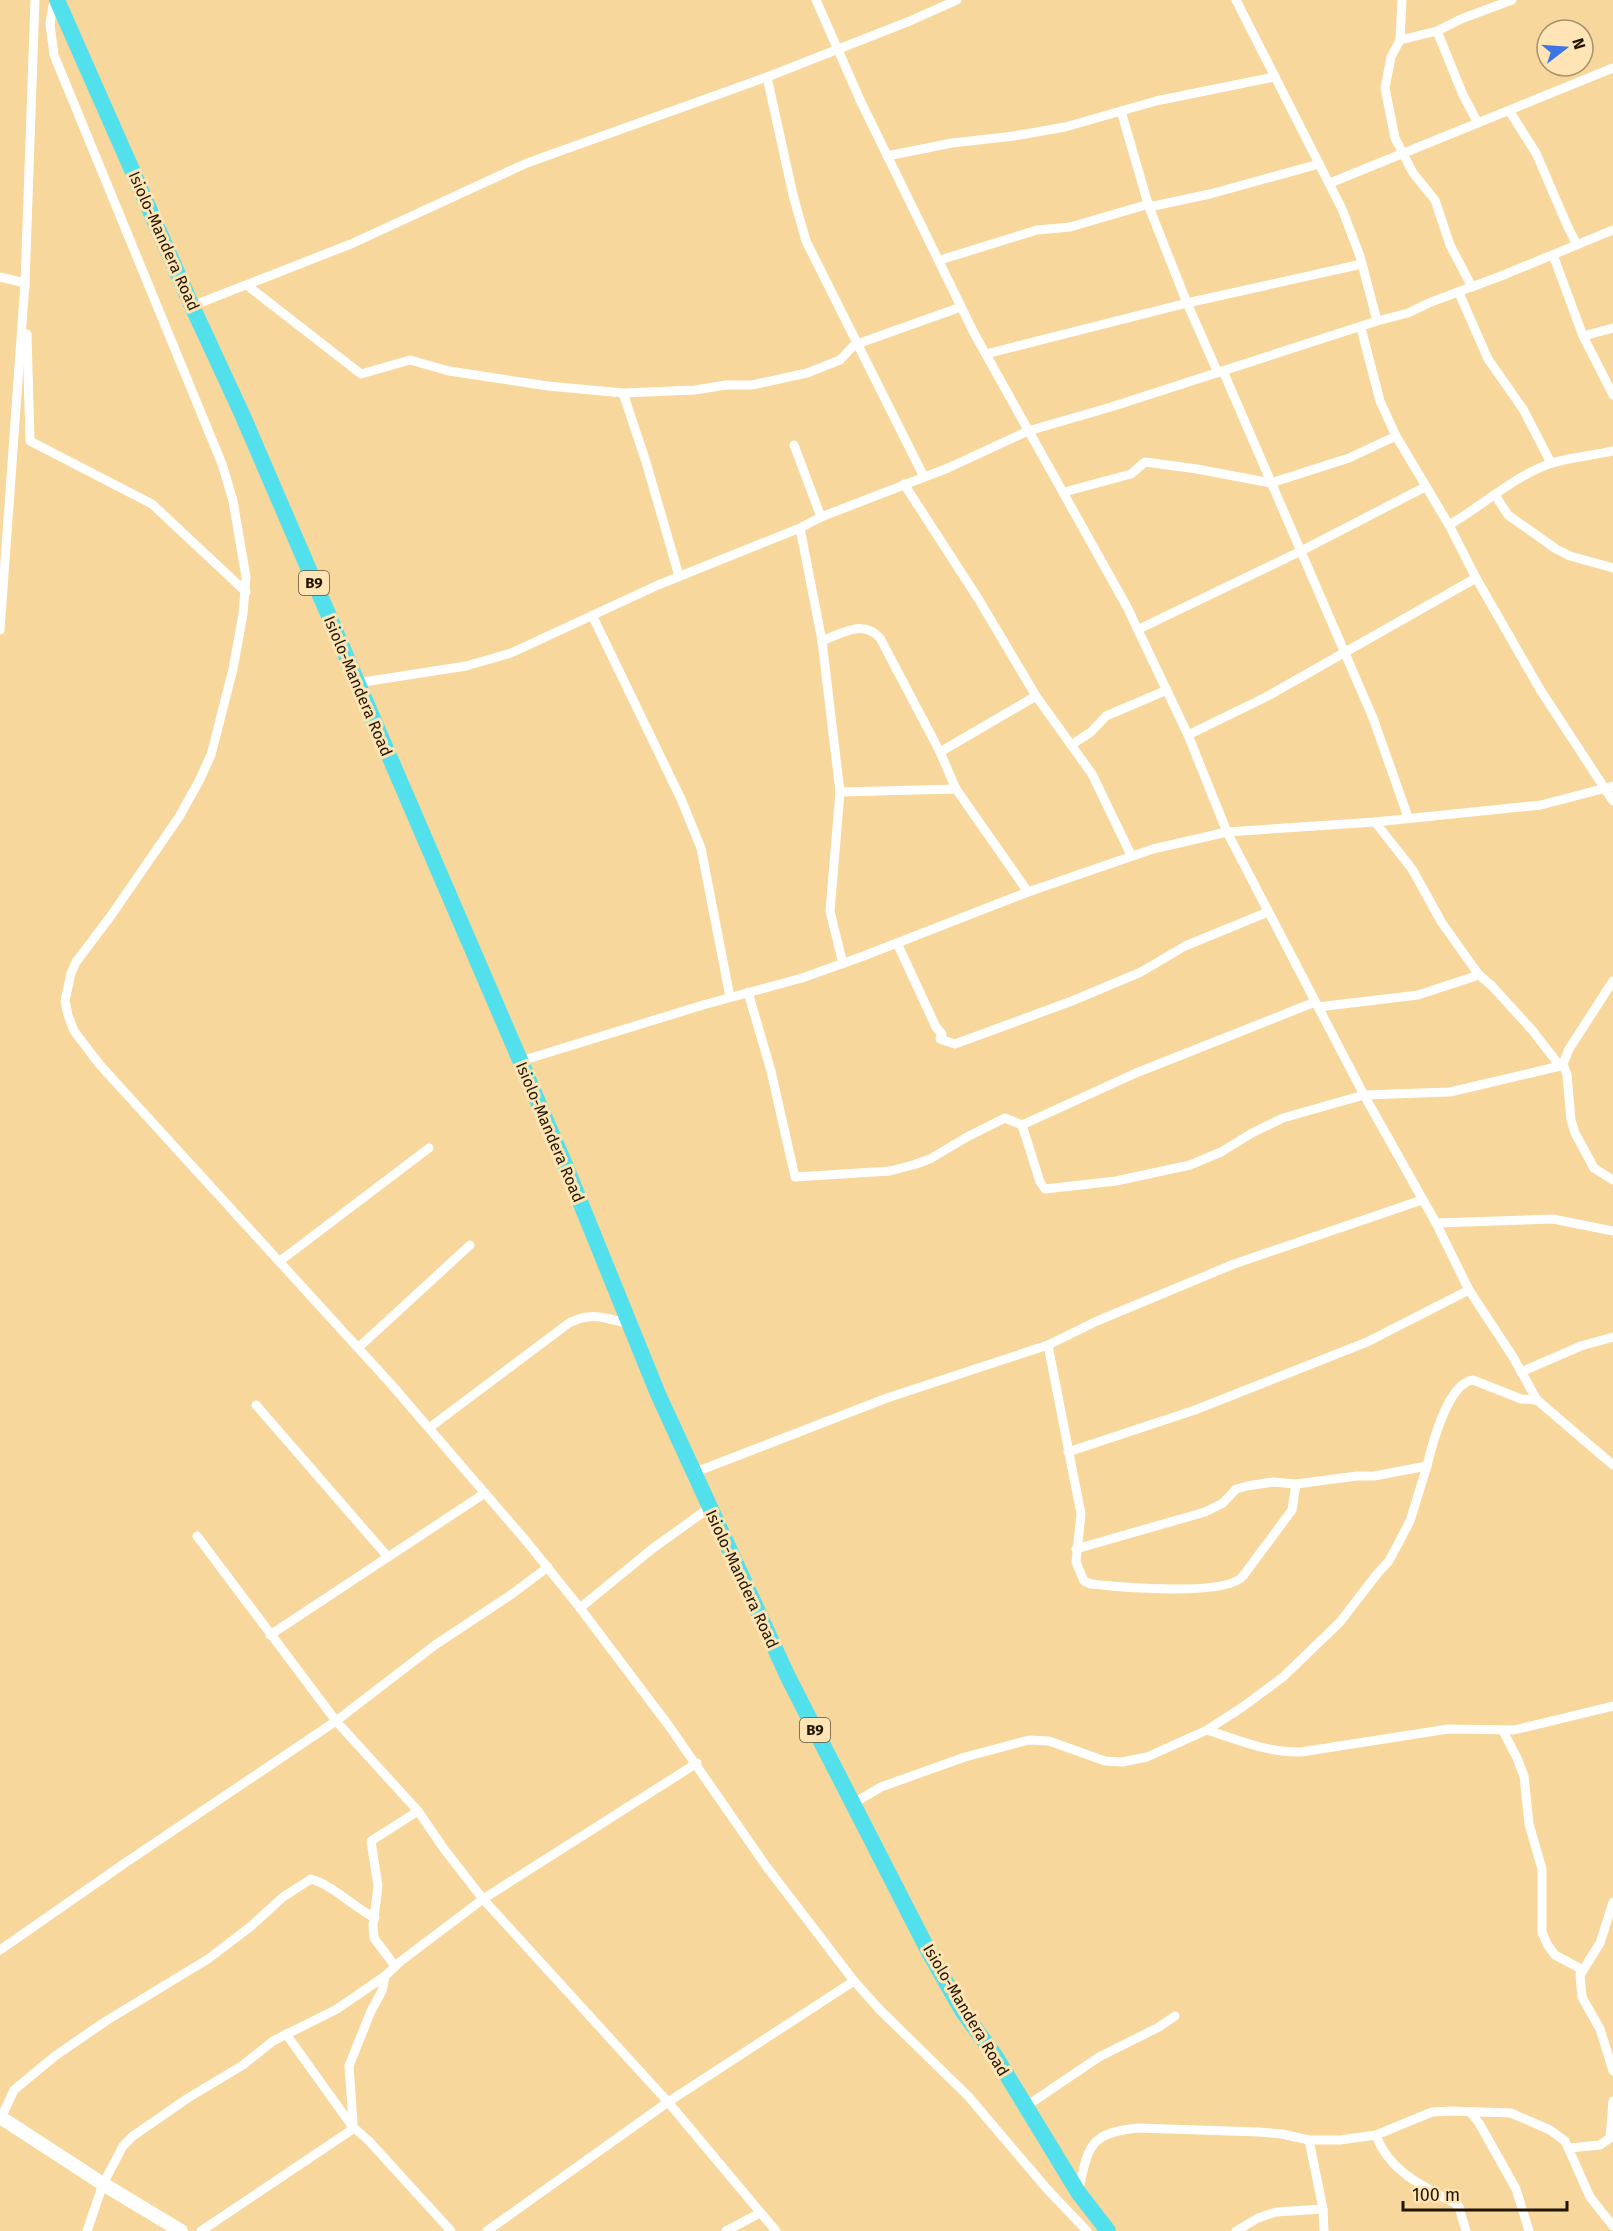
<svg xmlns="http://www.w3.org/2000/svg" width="1613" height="2231" font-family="'Fira Sans',sans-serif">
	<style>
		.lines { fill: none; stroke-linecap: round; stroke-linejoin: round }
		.street { stroke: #fff; stroke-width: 9 }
		.secondary { stroke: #fff; stroke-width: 14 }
		.highway { stroke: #52e1ec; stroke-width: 16 }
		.labels { text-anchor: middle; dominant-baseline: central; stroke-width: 6; stroke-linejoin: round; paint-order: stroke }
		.shield { fill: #ffe5b6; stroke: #645337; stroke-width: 1.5 }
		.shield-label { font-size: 15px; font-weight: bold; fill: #211500 }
		.street-label { font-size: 16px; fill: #211500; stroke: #ffe5b6 }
	</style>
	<rect width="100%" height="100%" fill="#f7d79b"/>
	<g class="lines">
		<g class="street">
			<path d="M54,0L50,24L54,55L222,464L233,501L246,577L243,614L233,669L211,755L199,781L179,817L110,917L76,962L71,973L65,1001L68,1015L74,1031L100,1065L390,1383L527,1542L580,1608L669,1726L766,1866L854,1981L880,2010L968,2096L1047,2189L1087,2231"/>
			<path d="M816,0L861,102L974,333L1127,607L1188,735L1227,832L1364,1095L1436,1223L1469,1290L1513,1357L1537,1400L1613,1465"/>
			<path d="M1236,0L1342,209L1360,256L1377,321"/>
			<path d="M1437,31L1463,95L1478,123"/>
			<path d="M1400,40L1402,0"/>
			<path d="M767,77L793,195L806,241L924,477"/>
			<path d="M1121,111L1149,207L1187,303L1218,373"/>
			<path d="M1510,112L1536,153L1567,225L1577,245"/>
			<path d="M887,156L952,143L1014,136L1065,127L1156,101L1274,77"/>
			<path d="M1330,183L1613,68"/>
			<path d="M1149,207L1210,194L1319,164"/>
			<path d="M1553,255L1583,336L1613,395"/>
			<path d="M940,260L1037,230L1070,227L1149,204"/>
			<path d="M0,277L25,283V288"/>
			<path d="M248,286L361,374L410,360L449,371L548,386L623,393L695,390L726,385H752L807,373L840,360L857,342"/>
			<path d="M1472,287L1450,245L1435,200L1413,173L1395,138L1385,88L1391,57L1400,40L1437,31L1461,19L1512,0"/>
			<path d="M1459,293L1488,359L1523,409L1551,463"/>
			<path d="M192,306L351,244L527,163L767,77L910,21L957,0"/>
			<path d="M1361,328L1380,401L1396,436L1449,525L1476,578L1541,691L1613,801"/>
			<path d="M27,334L30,441L152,504L246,592"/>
			<path d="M1583,336L1613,328"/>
			<path d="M857,344L961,307"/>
			<path d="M986,354L1187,303L1362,264"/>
			<path d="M1223,371L1373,718L1408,817"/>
			<path d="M623,393L646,462L679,576"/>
			<path d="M794,445L821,517"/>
			<path d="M904,484L979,600L1036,696L1092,774L1131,855"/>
			<path d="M1064,492L1131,474L1145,462L1197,469L1271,483L1349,458L1396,436"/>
			<path d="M1495,495L1508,515L1556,549L1570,556L1613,568"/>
			<path d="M1449,525C1482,506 1513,477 1549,464C1569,457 1592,456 1613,451"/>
			<path d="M800,528L822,641L840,792L830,911L843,964"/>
			<path d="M592,615L681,799L701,848L730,997"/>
			<path d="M1139,629L1301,551L1425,487"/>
			<path d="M0,630L25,283L35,0"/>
			<path d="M822,641C842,633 863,619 880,638L940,752L956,789L1028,892"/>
			<path d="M357,683L466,666L511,653L658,585L800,528L821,517L948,468L1028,431L1111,407L1377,321L1408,313L1431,302L1501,276L1613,230"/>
			<path d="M1188,735L1266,697L1476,578"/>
			<path d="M1071,745L1091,732L1106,716L1167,690"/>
			<path d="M940,752L1036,696"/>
			<path d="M840,792L956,789"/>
			<path d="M1375,822L1412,869L1442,923L1479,975L1492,986L1532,1030L1560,1066L1563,1064L1567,1075L1571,1120L1575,1133L1594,1168L1613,1180"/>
			<path d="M897,943L936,1027L942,1034L940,1039L955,1044L1072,1001L1141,972L1185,946L1268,912"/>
			<path d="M748,992L771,1071L795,1177L890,1171L913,1165L930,1159L967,1137L1005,1118L1022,1125L1040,1182L1045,1189L1116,1181L1190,1165L1221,1152L1252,1133L1283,1118L1364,1095L1450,1092L1560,1066"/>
			<path d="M1318,1007L1418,995L1479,975"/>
			<path d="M521,1061L703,1005L802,978L861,957L1028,892L1153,849L1227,832L1375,822L1541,805L1613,786"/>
			<path d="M1563,1064L1569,1049L1613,981"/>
			<path d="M1022,1125L1136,1073L1315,1002"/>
			<path d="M1436,1223L1553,1219L1613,1231"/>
			<path d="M280,1261L429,1148"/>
			<path d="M1048,1345L1081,1514L1076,1562L1084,1581L1091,1584C1119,1587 1226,1597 1243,1576L1292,1510L1296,1484"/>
			<path d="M358,1348L470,1245"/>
			<path d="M1521,1372L1581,1346L1613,1337"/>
			<path d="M256,1405L388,1557"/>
			<path d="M429,1428L569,1323C592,1311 605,1318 629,1324"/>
			<path d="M1068,1452L1195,1410L1319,1361L1367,1342L1469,1290"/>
			<path d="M693,1473L887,1398L1048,1345L1097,1321L1234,1264L1422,1200"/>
			<path d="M197,1536L336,1721L418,1811L444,1849L483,1899L697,1763"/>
			<path d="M1076,1549L1205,1512L1223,1503L1236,1489L1247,1486L1273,1482L1296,1484L1357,1476H1374L1427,1466C1432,1445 1448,1383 1473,1380L1521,1399L1537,1400"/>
			<path d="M580,1608L652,1549L709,1508"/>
			<path d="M270,1635L485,1493"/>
			<path d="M1207,1730L1244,1706L1283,1677L1340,1622L1377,1574L1389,1561L1410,1521L1427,1466"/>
			<path d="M1503,1731L1517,1758L1524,1776L1529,1824L1542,1869V1932L1547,1944L1555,1955L1583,1970"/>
			<path d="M852,1804L881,1787L965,1757L1029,1740L1049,1741L1105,1761L1122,1762L1147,1757L1207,1730C1239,1740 1268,1753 1301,1752L1448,1729L1514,1730L1613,1706"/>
			<path d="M1613,1902L1600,1943L1580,1975L1582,1997L1600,2029L1613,2071"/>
			<path d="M0,1950L125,1863L336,1721L435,1645L512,1594L548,1567"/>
			<path d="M395,1966L374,1938L373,1925L378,1886L371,1841L418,1811"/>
			<path d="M286,2034L352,2126L369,2141L451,2231"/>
			<path d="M1025,2107L1099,2057L1159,2027L1175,2016"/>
			<path d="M1470,2112L1479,2123L1516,2189L1529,2231"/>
			<path d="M1,2118L14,2090L55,2056L106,2021L208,1959L250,1927L283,1897L311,1879C334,1886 352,1906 375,1918"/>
			<path d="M1376,2135C1388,2170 1423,2187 1455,2203L1459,2207L1466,2231"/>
			<path d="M1309,2140L1323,2209L1324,2231"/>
			<path d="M1569,2148L1600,2145L1610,2138L1613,2101"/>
			<path d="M1078,2192C1089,2147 1087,2133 1138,2128L1259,2132L1282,2134L1309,2140H1340L1376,2135L1432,2112L1452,2111L1511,2113L1550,2130L1565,2141L1590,2197L1613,2226"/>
			<path d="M87,2231L103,2184L123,2146L133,2136L188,2098L243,2065L273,2041L337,2009L385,1976"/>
			<path d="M201,2231L350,2131L353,2122L349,2066L371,2011L382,1991L385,1976L401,1961L483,1899L668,2102L854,1981"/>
			<path d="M487,2231L668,2102L776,2231"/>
			<path d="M726,2231L760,2213"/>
			<path d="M1236,2231L1258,2218L1276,2212L1323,2209"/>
		</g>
		<path class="secondary" d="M0,2117L103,2184L181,2231"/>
		<path class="highway" d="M57,0L192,306L242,414L566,1167L658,1394L788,1677L930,1954L963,2012L994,2054L1078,2192L1108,2231"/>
	</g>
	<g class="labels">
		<g class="shield">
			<rect x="299" y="571" width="30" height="24" rx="4.5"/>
			<rect x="800" y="1718" width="30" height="24" rx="4.5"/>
		</g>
		<g class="shield-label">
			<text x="314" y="583">B9</text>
			<text x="815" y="1730">B9</text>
		</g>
		<g class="street-label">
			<text transform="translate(164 241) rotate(66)">Isiolo-Mandera Road</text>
			<text transform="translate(358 686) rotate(67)">Isiolo-Mandera Road</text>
			<text transform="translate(550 1132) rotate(67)">Isiolo-Mandera Road</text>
			<text transform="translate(742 1579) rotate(65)">Isiolo-Mandera Road</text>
			<text transform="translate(966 2010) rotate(59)">Isiolo-Mandera Road</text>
		</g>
	</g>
	<g transform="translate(1565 48) rotate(73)"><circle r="28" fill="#ffe5b6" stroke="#a6926d" stroke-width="1.5"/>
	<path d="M0-4.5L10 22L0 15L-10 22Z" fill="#3e75e5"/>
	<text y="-9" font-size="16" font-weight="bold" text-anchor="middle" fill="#211500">N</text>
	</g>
	<path d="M1403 2201v9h164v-9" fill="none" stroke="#211500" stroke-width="3"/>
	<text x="1412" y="2201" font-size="18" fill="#211500" stroke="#ffe5b6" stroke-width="4.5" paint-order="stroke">100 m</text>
</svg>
